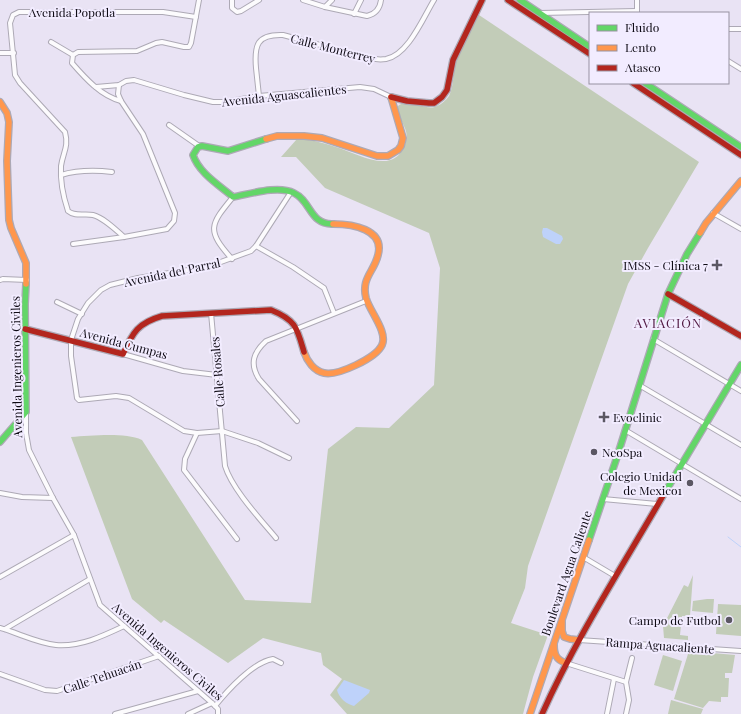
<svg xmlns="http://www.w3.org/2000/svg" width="741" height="714" font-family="'Playfair Display',serif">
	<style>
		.green { fill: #c2ccb8 }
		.water { fill: #bed2fa }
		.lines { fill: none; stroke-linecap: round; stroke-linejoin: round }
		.stream { stroke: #bed2fa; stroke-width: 1 }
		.street-casing { stroke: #ada9b5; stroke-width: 6 }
		.fast-casing { stroke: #ada9b5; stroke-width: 8 }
		.slow-casing { stroke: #ada9b5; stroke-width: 8 }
		.jam-casing { stroke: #ada9b5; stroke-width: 8 }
		.street { stroke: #fcfbfd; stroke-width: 4 }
		.fast { stroke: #63d668; stroke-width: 5.5 }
		.slow { stroke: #ff974d; stroke-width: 5.5 }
		.jam { stroke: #b3261e; stroke-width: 5.5 }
		.poi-dot { fill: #5b5763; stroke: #f2ecff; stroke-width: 1.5 }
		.labels { text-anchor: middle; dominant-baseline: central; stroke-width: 4; stroke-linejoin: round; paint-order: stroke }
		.street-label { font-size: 12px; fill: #0f0b15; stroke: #f2ecff }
		.poi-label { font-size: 12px; fill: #0f0b15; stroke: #f2ecff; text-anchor: end }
		.neighbourhood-label { font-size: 13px; letter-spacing: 1px; fill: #521a44; stroke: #f2ecff }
	</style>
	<rect width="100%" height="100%" fill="#e9e3f4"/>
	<g class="green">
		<path d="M479,15L699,162L648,248L628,284L528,566L525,588L511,623L548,635L533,677L523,714H347L330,695L342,679L323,665L321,653L263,638L228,663L164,620L161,623L132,599L71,437C91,436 124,432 142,440L245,600L311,603L328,449L356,427L389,428L434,385L440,268L429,233L325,188L296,157H281L297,139C310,139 323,143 336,147C359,154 396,178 406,141C410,128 396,118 398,106C409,97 426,112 437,106C442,104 446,100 449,96C454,86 453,73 456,62C461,46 471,30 479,15Z"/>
		<path d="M693,575L690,616H682L680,635L688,636V640L664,638L663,626L684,585L688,587Z"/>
		<path d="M707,599H714L713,613L692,611L693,601Z"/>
		<path d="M718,604L741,605V636L716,634Z"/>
		<path d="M690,651L735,655L732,673H725V678H729L728,697H721V702L709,701L703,708L674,699L688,654Z"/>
		<path d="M663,655L682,661L673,691L654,685Z"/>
		<path d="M671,700L703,709L701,714H668Z"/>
	</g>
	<g class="water">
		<path d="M543,228H547L562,236L563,239L560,244H556L543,237L542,232Z"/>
		<path d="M344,680L370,690L369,693L354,706C346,704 339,698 337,690Z"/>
	</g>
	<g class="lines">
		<path class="stream" d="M728,537L741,547"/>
		<g class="street-casing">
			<g id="street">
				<path d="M232,0V8L237,12L241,11L259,0"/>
				<path d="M303,0L325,7L367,16C376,14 380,8 381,0"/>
				<path d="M637,0V13"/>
				<path d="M325,7L332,0"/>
				<path d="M540,13L637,11"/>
				<path d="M354,14L361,0"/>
				<path d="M728,29H741"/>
				<path d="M51,42L73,55"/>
				<path d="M0,53H14"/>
				<path d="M728,61L741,69"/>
				<path d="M96,87L119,85L126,81L134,80L184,95L213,102H224L259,96L360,87L374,89L391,97"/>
				<path d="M259,96C258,87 257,77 256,68C254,45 257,34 283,35L365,57C372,59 379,60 386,59C408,55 423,18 434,0"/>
				<path d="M121,101C101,96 85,78 72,63L73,55L78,52L137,51L156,43L162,42L184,47H189L191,43L199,0"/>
				<path d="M169,125L199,146"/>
				<path d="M61,175C78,170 94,170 112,172"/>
				<path d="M713,213L741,229"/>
				<path d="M124,237C115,229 104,218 93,215C85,213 75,217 68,211C63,196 60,182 61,166C63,152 69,147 65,132L20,83L15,75L10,23L13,15L19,12H163L196,17"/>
				<path d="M73,244L124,237L167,229L174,221L175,213L143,134L121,101L118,94L119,85"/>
				<path d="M256,246L293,267L324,288L334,313"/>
				<path d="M232,259C206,230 210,225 233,197"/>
				<path d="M0,280L3,279L27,280"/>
				<path d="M57,302L82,314"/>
				<path d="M211,313L225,466C232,489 261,520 276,538"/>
				<path d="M653,339L741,391"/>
				<path d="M123,354L183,371L217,375"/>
				<path d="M639,385L741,445"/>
				<path d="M26,412V433L29,450L53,498L74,535L100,605L212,703L218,709V714"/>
				<path d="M297,421L259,379C249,363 254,352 266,341L366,301"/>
				<path d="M625,430L741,499"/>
				<path d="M197,433L185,459L184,470L237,539"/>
				<path d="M289,458L258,443L222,431L197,433L184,431L129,398L116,396L79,400L77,398L71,356V340L78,319L88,303L101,290L110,285L138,278L207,267L251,251L256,246L291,192"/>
				<path d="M0,493L22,497L53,498"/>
				<path d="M603,499L657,504"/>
				<path d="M583,557L615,576"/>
				<path d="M0,577L74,535"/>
				<path d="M0,628C18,633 37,643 56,645C80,647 103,636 124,626"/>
				<path d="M5,629L90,579"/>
				<path d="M579,640L741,651"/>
				<path d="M566,663L626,682"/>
				<path d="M0,674L45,690L57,691L159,656"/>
				<path d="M215,706C227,691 253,662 273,659L281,663"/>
				<path d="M115,714L198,691"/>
				<path d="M188,714L212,703"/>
				<path d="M607,714L614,679"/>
				<path d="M626,714L629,700L626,682L632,658"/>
			</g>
		</g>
		<g class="fast-casing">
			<g id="fast">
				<path d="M520,0L590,47"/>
				<path d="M645,83L741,147"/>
				<path d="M266,139L228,151L202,146L198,147L193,155C199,173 219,185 233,197C250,194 278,185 294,193C311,201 310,225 333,224"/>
				<path d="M0,442L26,412L25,304L26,284"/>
				<path d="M664,494L741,365"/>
				<path d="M589,540L617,457L668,294L687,254L700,233"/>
			</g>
		</g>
		<g class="slow-casing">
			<g id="slow">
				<path d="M0,102L7,113L9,122L7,161L9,220L11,228L26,263V284"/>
				<path d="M266,139L277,136H304L322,138L377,156H388L398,150L401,146L403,138L391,97"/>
				<path d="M700,233L706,223L741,181"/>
				<path d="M304,352C307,361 314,371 324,373C338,376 376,358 382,345C388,332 370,312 366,298C361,278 374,272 378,255C385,229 352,224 333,224"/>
				<path d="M562,622V631L564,637L570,639L579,640"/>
				<path d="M554,645C554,654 556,660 566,663"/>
				<path d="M530,714L589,540"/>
			</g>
		</g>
		<g class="jam-casing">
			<g id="jam">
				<path d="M508,0L590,54"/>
				<path d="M633,83L741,155"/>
				<path d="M391,97L407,101L429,103H434L442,97L447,90L453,60L482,0"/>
				<path d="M668,294L741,336"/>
				<path d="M25,329L123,354C133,332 138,323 162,316L271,310C296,320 297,328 304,352"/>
				<path d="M542,714C576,638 622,567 664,494"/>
			</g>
		</g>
		<use href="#street" class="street"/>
		<use href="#fast" class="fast"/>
		<use href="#slow" class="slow"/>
		<use href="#jam" class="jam"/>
	</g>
	<g class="poi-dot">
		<path d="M715 259h4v4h4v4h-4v4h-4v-4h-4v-4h4z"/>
		<path d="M602 411h4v4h4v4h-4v4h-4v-4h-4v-4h4z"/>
		<circle cx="594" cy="452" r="4"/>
		<circle cx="690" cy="483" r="4"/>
		<circle cx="729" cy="620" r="4"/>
	</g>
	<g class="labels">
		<g class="street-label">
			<text x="72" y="12">Avenida Popotla</text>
			<text transform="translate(333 48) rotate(14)">Calle Monterrey</text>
			<text transform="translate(284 95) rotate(-6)">Avenida Aguascalientes</text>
			<text transform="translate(172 272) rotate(-12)">Avenida del Parral</text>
			<text transform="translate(124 343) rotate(15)">Avenida Cumpas</text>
			<text transform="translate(16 367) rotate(-91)">Avenida Ingenieros Civiles</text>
			<text transform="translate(217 372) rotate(-95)">Calle Rosales</text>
			<text transform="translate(566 573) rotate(-71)">Boulevard Agua Caliente</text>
			<text transform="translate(660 645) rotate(4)">Rampa Aguacaliente</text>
			<text transform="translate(168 651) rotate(41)">Avenida Ingenieros Civiles</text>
			<text transform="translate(102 676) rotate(-19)">Calle Tehuacán</text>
		</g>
		<g class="poi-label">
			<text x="708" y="265">IMSS - Clínica 7</text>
			<text x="613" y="417" text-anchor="start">Evoclinic</text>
			<text x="602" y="452" text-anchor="start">NeoSpa</text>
			<text x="682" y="476">Colegio Unidad<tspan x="682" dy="14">de Mexico1</tspan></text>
			<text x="721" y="620">Campo de Futbol</text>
		</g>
		<g class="neighbourhood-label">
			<text x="668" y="322">AVIACIÓN</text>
		</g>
	</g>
	<rect x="589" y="12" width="140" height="72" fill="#f2ecff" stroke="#9792a1"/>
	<rect x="597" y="25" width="20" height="6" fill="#63d668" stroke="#9792a1"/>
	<text x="625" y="32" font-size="12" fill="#0f0b15">Fluido</text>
	<rect x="597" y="45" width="20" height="6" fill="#ff974d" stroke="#9792a1"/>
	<text x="625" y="52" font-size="12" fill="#0f0b15">Lento</text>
	<rect x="597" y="65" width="20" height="6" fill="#b3261e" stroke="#9792a1"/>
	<text x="625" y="72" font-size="12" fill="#0f0b15">Atasco</text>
</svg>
